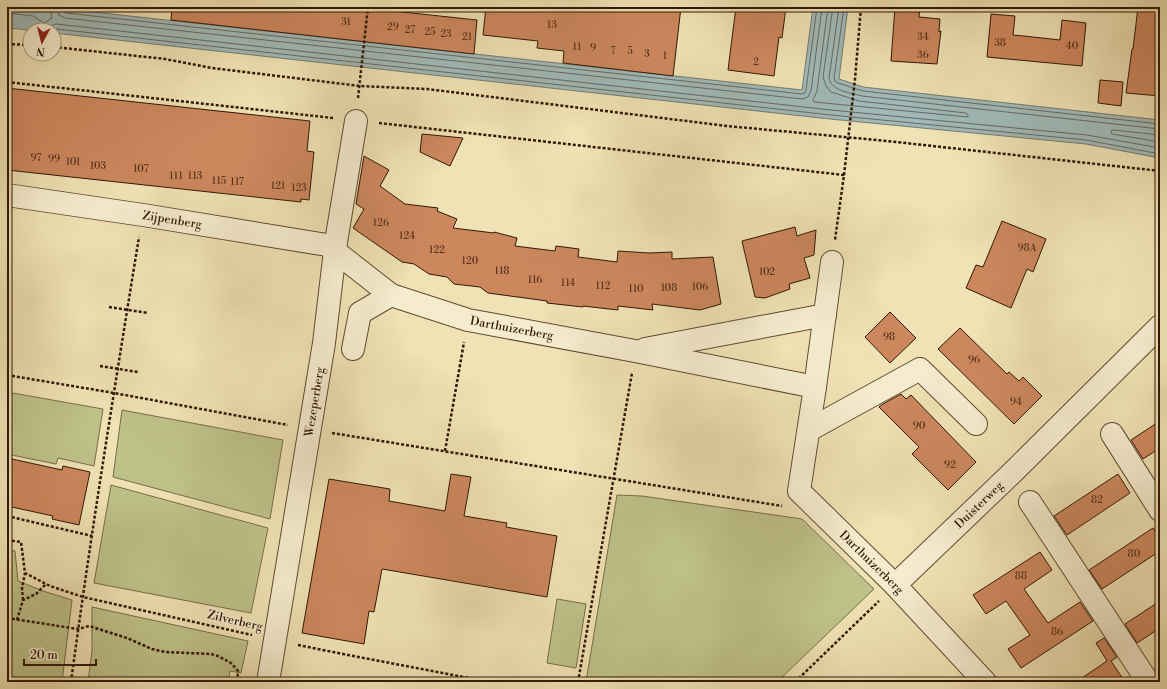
<svg xmlns="http://www.w3.org/2000/svg" width="1167" height="689" font-family="'Libre Bodoni',serif">
	<style>
		.green { fill: #bec289; stroke: #786c48 }
		.water { fill: #a0bab9; stroke: #747971 }
		.lines { fill: none; stroke-linecap: round; stroke-linejoin: round }
		.shore { stroke: #696860; stroke-width: 1 }
		.building { fill: #cc875d; stroke: #321706 }
		.street-casing { stroke: #614a32; stroke-width: 24 }
		.path { stroke: #321706; stroke-width: 2.5; stroke-dasharray: 3 2; stroke-linecap: butt }
		.street { stroke: #f5ecce; stroke-width: 22 }
		.labels { text-anchor: middle; dominant-baseline: central; stroke-width: 3; stroke-linejoin: round; paint-order: stroke }
		.number-label { font-size: 10px; fill: #58331c }
		.street-label { font-size: 12px; fill: #321706; stroke: #f5ecce }
	</style>
	<rect width="100%" height="100%" fill="#efe2b4"/>
	<filter id="stains"><feTurbulence type="fractalNoise" baseFrequency=".005" numOctaves="4"/><feColorMatrix values="0 0 0 0 .2 0 0 0 0 .09 0 0 0 0 .02 0 0 0 .5 -.17"/></filter>
	<radialGradient id="worn" r=".72"><stop offset=".6" stop-color="#630" stop-opacity="0"/><stop offset="1" stop-color="#630" stop-opacity=".3"/></radialGradient>
	<g class="green">
		<path d="M7,392L103,409L94,466L58,458L56,464L7,454Z"/>
		<path d="M122,410L283,440L270,519L113,477Z"/>
		<path d="M111,485L268,528L251,613L94,583Z"/>
		<path d="M617,495L642,496L802,519L874,589L777,682H586Z"/>
		<path d="M7,550L15,551L18,581L43,591L72,600L62,682H7Z"/>
		<path d="M557,599L586,604L576,668L547,663Z"/>
		<path d="M92,607L248,641L241,673L230,671L228,682H88L92,651Z"/>
	</g>
	<path class="water" d="M7,7H48L802,90L813,7H848L839,79L863,87L1160,120V158L1086,144L830,119L54,33V30H30L7,28Z"/>
	<g class="lines">
		<g class="shore">
			<path d="M56,7L59,15L65,18L802,99L808,97L811,91L822,7"/>
			<path d="M61,7L62,11L66,13L802,94L805,93L806,90L817,7"/>
			<path d="M828,7L817,91L813,100L814,102L968,117V115L966,113L859,101L831,92L826,86L823,77L833,7"/>
			<path d="M839,7L829,78C831,91 851,93 862,96L1160,129"/>
			<path d="M844,7L834,78L835,81L838,83L863,91L1160,124"/>
			<path d="M7,13L33,16L44,23L52,18L50,7"/>
			<path d="M46,30L50,26L56,24L831,110L1087,135L1160,148"/>
			<path d="M52,30L56,29L831,115L1086,140L1160,154"/>
			<path d="M1160,135L1113,130L1111,131L1112,134L1160,142"/>
		</g>
	</g>
	<g class="building">
		<path d="M172,7H356L477,20L474,54L171,20Z"/>
		<path d="M486,7H537L566,10V7H681L673,76L563,63L564,51L537,48L538,41L483,35Z"/>
		<path d="M736,7H786L782,38L779,37L774,76L728,70Z"/>
		<path d="M895,7H920L919,17L940,19L939,32L941,31L937,64L891,61Z"/>
		<path d="M1138,7H1160V96L1126,93L1132,49H1133Z"/>
		<path d="M991,14L1015,16L1013,35L1024,36L1060,40L1062,20L1086,23L1082,66L987,57Z"/>
		<path d="M1100,80L1123,82L1121,106L1098,103Z"/>
		<path d="M7,88L310,121L307,151L314,152L309,200L301,199V202L7,170Z"/>
		<path d="M422,134L463,138L450,166L420,152Z"/>
		<path d="M364,156L389,170L380,186L405,204L438,208L437,211L457,219L453,228L494,233V232L517,238L515,246L555,251L556,246L579,249L578,257L617,262L618,251L649,253L672,252V259L713,257L721,304L700,310L652,304L653,310L618,306V310L583,306V307L547,303V301L488,293L480,287L454,284L447,277L429,274L414,264L402,262L353,228L364,209L356,204Z"/>
		<path d="M1002,221L1046,239L1033,272L1027,269L1011,308L966,288L976,265L983,267Z"/>
		<path d="M795,227L797,236L816,230L814,255L804,258L810,278L789,284L790,289L765,298L755,297L742,241Z"/>
		<path d="M890,312L916,338L890,363L865,337Z"/>
		<path d="M960,328L1007,374L1009,372L1019,381L1023,377L1042,396L1014,424L938,349Z"/>
		<path d="M901,394L906,399L911,395L976,462L948,490L912,454L919,447L879,407L883,404Z"/>
		<path d="M1160,421V448L1143,459L1131,440Z"/>
		<path d="M12,459L62,470L63,466L90,472L79,525L52,519L53,516L7,506V482Z"/>
		<path d="M451,474L471,477L464,516L507,523L506,527L557,536L547,597L382,569L374,612L369,611L364,644L302,633L329,479L390,489L389,501L445,511Z"/>
		<path d="M1118,474L1130,493L1067,535L1054,516Z"/>
		<path d="M1153,528L1160,539V551L1102,589L1089,570Z"/>
		<path d="M1040,552L1052,570L1024,589L1048,623L1080,602L1093,621L1021,668L1008,649L1030,635L1006,601L986,614L973,595Z"/>
		<path d="M1160,601V628L1137,643L1125,624Z"/>
		<path d="M1104,638L1117,657L1111,661L1125,682H1076L1107,661L1096,643Z"/>
	</g>
	<g class="lines">
		<g class="street-casing">
			<g id="street">
				<path id="s1" d="M7,195L143,215L327,245L391,295"/>
				<path id="s2" d="M353,349L360,313L391,295L468,320L635,351L815,387L799,491L895,585L985,682"/>
				<path d="M645,349L825,315"/>
				<path d="M815,387L832,262"/>
				<path d="M809,430L920,369L976,424"/>
				<path d="M1112,434L1160,510"/>
				<path d="M1030,502L1148,682"/>
				<path id="s3" d="M895,585L1012,473L1160,326"/>
				<path id="s4" d="M268,682L324,343L336,242L356,121"/>
			</g>
		</g>
		<g class="path">
			<path d="M7,44L30,45"/>
			<path d="M54,47L165,59L212,68L360,86L427,89L727,126L887,141L1160,171"/>
			<path d="M7,82L333,118"/>
			<path d="M358,98L368,7"/>
			<path d="M379,123L844,175L835,240"/>
			<path d="M844,175L855,79L861,7"/>
			<path d="M109,307L148,313"/>
			<path d="M100,366L138,372"/>
			<path d="M7,375L114,393L288,425"/>
			<path d="M332,433L782,506"/>
			<path d="M445,451L464,342"/>
			<path d="M7,516L92,536"/>
			<path d="M7,540L21,542L25,573L50,586L83,597L252,635"/>
			<path d="M23,600L22,588L25,573"/>
			<path d="M7,618L78,629L89,626L127,638L152,649L165,652L211,654L218,656L231,663L238,671L237,682"/>
			<path d="M17,620L23,600L36,594L46,584"/>
			<path d="M298,645L348,655L490,682"/>
			<path d="M71,682C91,533 115,385 139,237"/>
			<path d="M578,682L632,373"/>
			<path d="M795,682L879,601"/>
		</g>
		<use href="#street" class="street"/>
	</g>
	<g class="labels">
		<g class="number-label">
			<text x="346" y="22">31</text>
			<text x="552" y="25">13</text>
			<text x="393" y="27">29</text>
			<text x="410" y="30">27</text>
			<text x="430" y="32">25</text>
			<text x="446" y="34">23</text>
			<text x="467" y="37">21</text>
			<text x="923" y="37">34</text>
			<text x="1000" y="43">38</text>
			<text x="1072" y="46">40</text>
			<text x="577" y="47">11</text>
			<text x="593" y="48">9</text>
			<text x="613" y="51">7</text>
			<text x="630" y="51">5</text>
			<text x="647" y="54">3</text>
			<text x="923" y="55">36</text>
			<text x="665" y="56">1</text>
			<text x="756" y="62">2</text>
			<text x="36" y="158">97</text>
			<text x="54" y="159">99</text>
			<text x="73" y="162">101</text>
			<text x="98" y="166">103</text>
			<text x="141" y="169">107</text>
			<text x="176" y="176">111</text>
			<text x="195" y="176">113</text>
			<text x="219" y="181">115</text>
			<text x="237" y="182">117</text>
			<text x="278" y="186">121</text>
			<text x="299" y="188">123</text>
			<text x="381" y="223">126</text>
			<text x="407" y="236">124</text>
			<text x="1027" y="248">98A</text>
			<text x="437" y="250">122</text>
			<text x="470" y="261">120</text>
			<text x="502" y="271">118</text>
			<text x="767" y="272">102</text>
			<text x="535" y="280">116</text>
			<text x="568" y="283">114</text>
			<text x="603" y="286">112</text>
			<text x="700" y="287">106</text>
			<text x="669" y="288">108</text>
			<text x="636" y="289">110</text>
			<text x="889" y="337">98</text>
			<text x="974" y="360">96</text>
			<text x="1016" y="402">94</text>
			<text x="919" y="426">90</text>
			<text x="950" y="465">92</text>
			<text x="1097" y="500">82</text>
			<text x="1134" y="554">80</text>
			<text x="1021" y="576">88</text>
			<text x="1057" y="632">86</text>
		</g>
		<g class="street-label">
			<text stroke="none"><textPath href="#s1" startOffset="167">Zijpenberg</textPath></text>
			<text stroke="none"><textPath href="#s2" startOffset="198">Darthuizerberg</textPath></text>
			<text stroke="none"><textPath href="#s4" startOffset="284">Wezeperberg</textPath></text>
			<text stroke="none"><textPath href="#s3" startOffset="116">Duisterweg</textPath></text>
			<text stroke="none"><textPath href="#s2" startOffset="714">Darthuizerberg</textPath></text>
			<text transform="translate(235 621) rotate(13)">Zilverberg</text>
		</g>
	</g>
	<rect width="1167" height="689" fill="none" stroke="#efe2b4" stroke-width="24"/>
	<rect x="8" y="8" width="1151" height="673" fill="none" stroke="#321706" stroke-width="2"/>
	<rect x="12" y="12" width="1143" height="665" fill="none" stroke="#321706"/>
	<g transform="translate(42 42) rotate(187)"><circle r="19" fill="#f5ecce" stroke="#a7977e"/>
	<path d="M0-3L7 15L0 10L-7 15Z" fill="#8f2418"/>
	<text y="-6" font-size="11" font-weight="bold" text-anchor="middle" fill="#321706">N</text>
	</g>
	<path d="M24 659v6h72v-6" fill="none" stroke="#321706" stroke-width="2"/>
	<text x="30" y="659" font-size="12" fill="#321706" stroke="#f5ecce" stroke-width="3" paint-order="stroke">20 m</text>
	<rect width="100%" height="100%" filter="url(#stains)"/>
	<rect width="100%" height="100%" fill="url(#worn)"/>
</svg>
